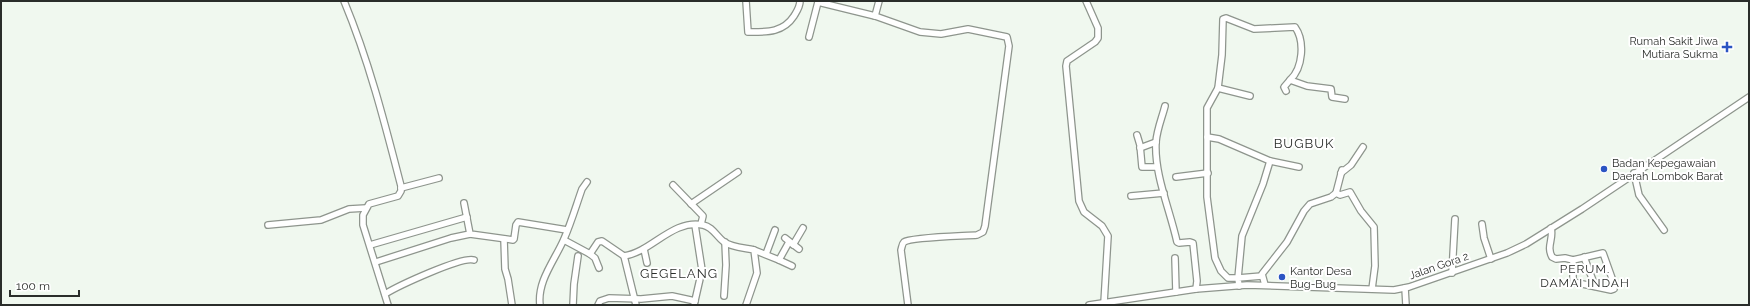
<svg xmlns="http://www.w3.org/2000/svg" width="1750" height="306" font-family="Raleway,sans-serif">
	<style>
		.lines { fill: none; stroke-linecap: round; stroke-linejoin: round }
		.minor-casing { stroke: #8e958d; stroke-width: 8 }
		.minor { stroke: #fff; stroke-width: 5.5 }
		.poi-dot { fill: #2b54c3; stroke: #fff; stroke-width: 1.5 }
		.labels { text-anchor: middle; dominant-baseline: central; stroke-width: 4; stroke-linejoin: round; paint-order: stroke }
		.poi-label { font-size: 11px; fill: #2a2d2a; stroke: #fff; text-anchor: start }
		.street-label { font-size: 11px; fill: #2a2d2a; stroke: #fff }
		.neighbourhood-label { font-size: 12px; letter-spacing: 1px; fill: #2a2d2a; stroke: #fff }
		.quarter-label { font-size: 13px; letter-spacing: 1px; fill: #2a2d2a; stroke: #fff }
	</style>
	<rect width="100%" height="100%" fill="#f0f8ef"/>
	<g class="lines">
		<g class="minor-casing">
			<g id="minor">
				<path d="M344,1C369,61 385,124 401,186V191L398,196L369,204L363,215V225L388,305"/>
				<path d="M746,1L748,32C766,32 783,33 794,16C797,11 800,7 800,1"/>
				<path d="M1086,1L1098,28V38L1095,42L1067,61L1066,66L1079,201L1084,212L1102,226L1108,236L1104,303"/>
				<path d="M875,16L879,1"/>
				<path d="M809,37L818,2L875,16L920,32L941,34L968,29L1007,37L1009,46L985,226L983,232L977,235C966,236 911,237 904,242C902,244 902,247 901,250L908,305"/>
				<path d="M1218,88L1250,96"/>
				<path d="M1286,91L1284,87L1290,80"/>
				<path d="M1165,106C1162,118 1157,129 1156,142C1154,174 1170,210 1177,242L1179,243L1190,242L1193,243L1197,281L1196,289"/>
				<path d="M1137,135L1140,145L1142,167H1156"/>
				<path d="M1207,137L1219,139L1270,161L1299,167"/>
				<path d="M1140,148L1156,142"/>
				<path d="M1270,161L1263,184L1242,236L1238,278H1228L1221,271L1215,258L1207,197V108L1218,88L1222,55L1223,19L1226,18L1254,29L1295,27C1305,41 1303,68 1290,80L1307,86L1331,89L1332,97L1345,99"/>
				<path d="M1341,173L1351,165L1363,147"/>
				<path d="M1634,173L1639,195L1664,230"/>
				<path d="M1176,177L1208,173"/>
				<path d="M673,185L703,216L701,224"/>
				<path d="M401,188L439,178"/>
				<path d="M1336,193L1342,170"/>
				<path d="M1131,196L1164,193"/>
				<path d="M464,203L470,234L513,240L514,239L516,225L518,222L567,230"/>
				<path d="M691,204L738,172"/>
				<path d="M1482,224L1484,238L1491,259"/>
				<path d="M268,225L321,220L349,209L366,208"/>
				<path d="M1551,228C1554,239 1546,246 1552,257L1556,259L1565,258L1573,260L1603,253L1613,281L1614,289L1611,290L1573,282V260"/>
				<path d="M785,238L799,249"/>
				<path d="M504,239L505,269L508,279L512,305"/>
				<path d="M564,240L590,254L598,242L602,241L624,256L636,305"/>
				<path d="M370,245L467,217"/>
				<path d="M793,245L803,228"/>
				<path d="M644,249L647,263"/>
				<path d="M754,250L779,260L789,242"/>
				<path d="M590,254L595,258L599,268"/>
				<path d="M766,254L775,230"/>
				<path d="M624,256C652,252 672,219 703,225C713,227 716,236 724,242C731,247 745,248 754,250L757,273L746,305"/>
				<path d="M1584,257L1595,286"/>
				<path d="M1175,258L1176,292"/>
				<path d="M779,260L792,266"/>
				<path d="M376,262L451,238L470,234"/>
				<path d="M1452,273L1455,219"/>
				<path d="M1265,285L1262,274L1287,242L1304,211L1310,204L1331,197L1336,193L1340,195L1350,192L1361,211L1374,227L1375,266L1372,289"/>
				<path d="M1239,286L1238,278L1262,276"/>
				<path d="M1405,288L1406,305"/>
				<path d="M385,294C398,286 462,256 474,260"/>
				<path d="M724,296L726,265L725,242"/>
				<path d="M540,305C537,281 555,260 564,239C571,223 576,206 582,189L587,182"/>
				<path d="M573,305L574,284L578,256"/>
				<path d="M598,305L600,301L609,298L641,299L672,296L695,301"/>
				<path d="M694,305L702,270L695,225"/>
				<path d="M1089,305L1196,289L1247,285L1394,290L1409,287L1507,253L1526,244L1582,209L1749,97"/>
			</g>
		</g>
		<use href="#minor" class="minor"/>
	</g>
	<g class="poi-dot">
		<path d="M1725 41h4v4h4v4h-4v4h-4v-4h-4v-4h4z"/>
		<circle cx="1604" cy="169" r="4"/>
		<circle cx="1282" cy="277" r="4"/>
	</g>
	<g class="labels">
		<g class="poi-label">
			<text x="1718" y="41" text-anchor="end">Rumah Sakit Jiwa<tspan x="1718" dy="13">Mutiara Sukma</tspan></text>
			<text x="1612" y="163">Badan Kepegawaian<tspan x="1612" dy="13">Daerah Lombok Barat</tspan></text>
			<text x="1290" y="271">Kantor Desa<tspan x="1290" dy="13">Bug-Bug</tspan></text>
		</g>
		<g class="street-label">
			<text transform="translate(1439 266) rotate(-19)">Jalan Gora 2</text>
		</g>
		<g class="neighbourhood-label">
			<text x="1585" y="269">PERUM.<tspan x="1585" dy="14">DAMAI INDAH</tspan></text>
		</g>
		<g class="quarter-label">
			<text x="1304" y="143">BUGBUK</text>
			<text x="679" y="273">GEGELANG</text>
		</g>
	</g>
	<rect width="1750" height="306" fill="none" stroke="#2a2d2a" stroke-width="4"/>
	<path d="M10 290v6h69v-6" fill="none" stroke="#2a2d2a" stroke-width="2"/>
	<text x="16" y="290" font-size="12" fill="#2a2d2a" stroke="#ffffff" stroke-width="3" paint-order="stroke">100 m</text>
</svg>
